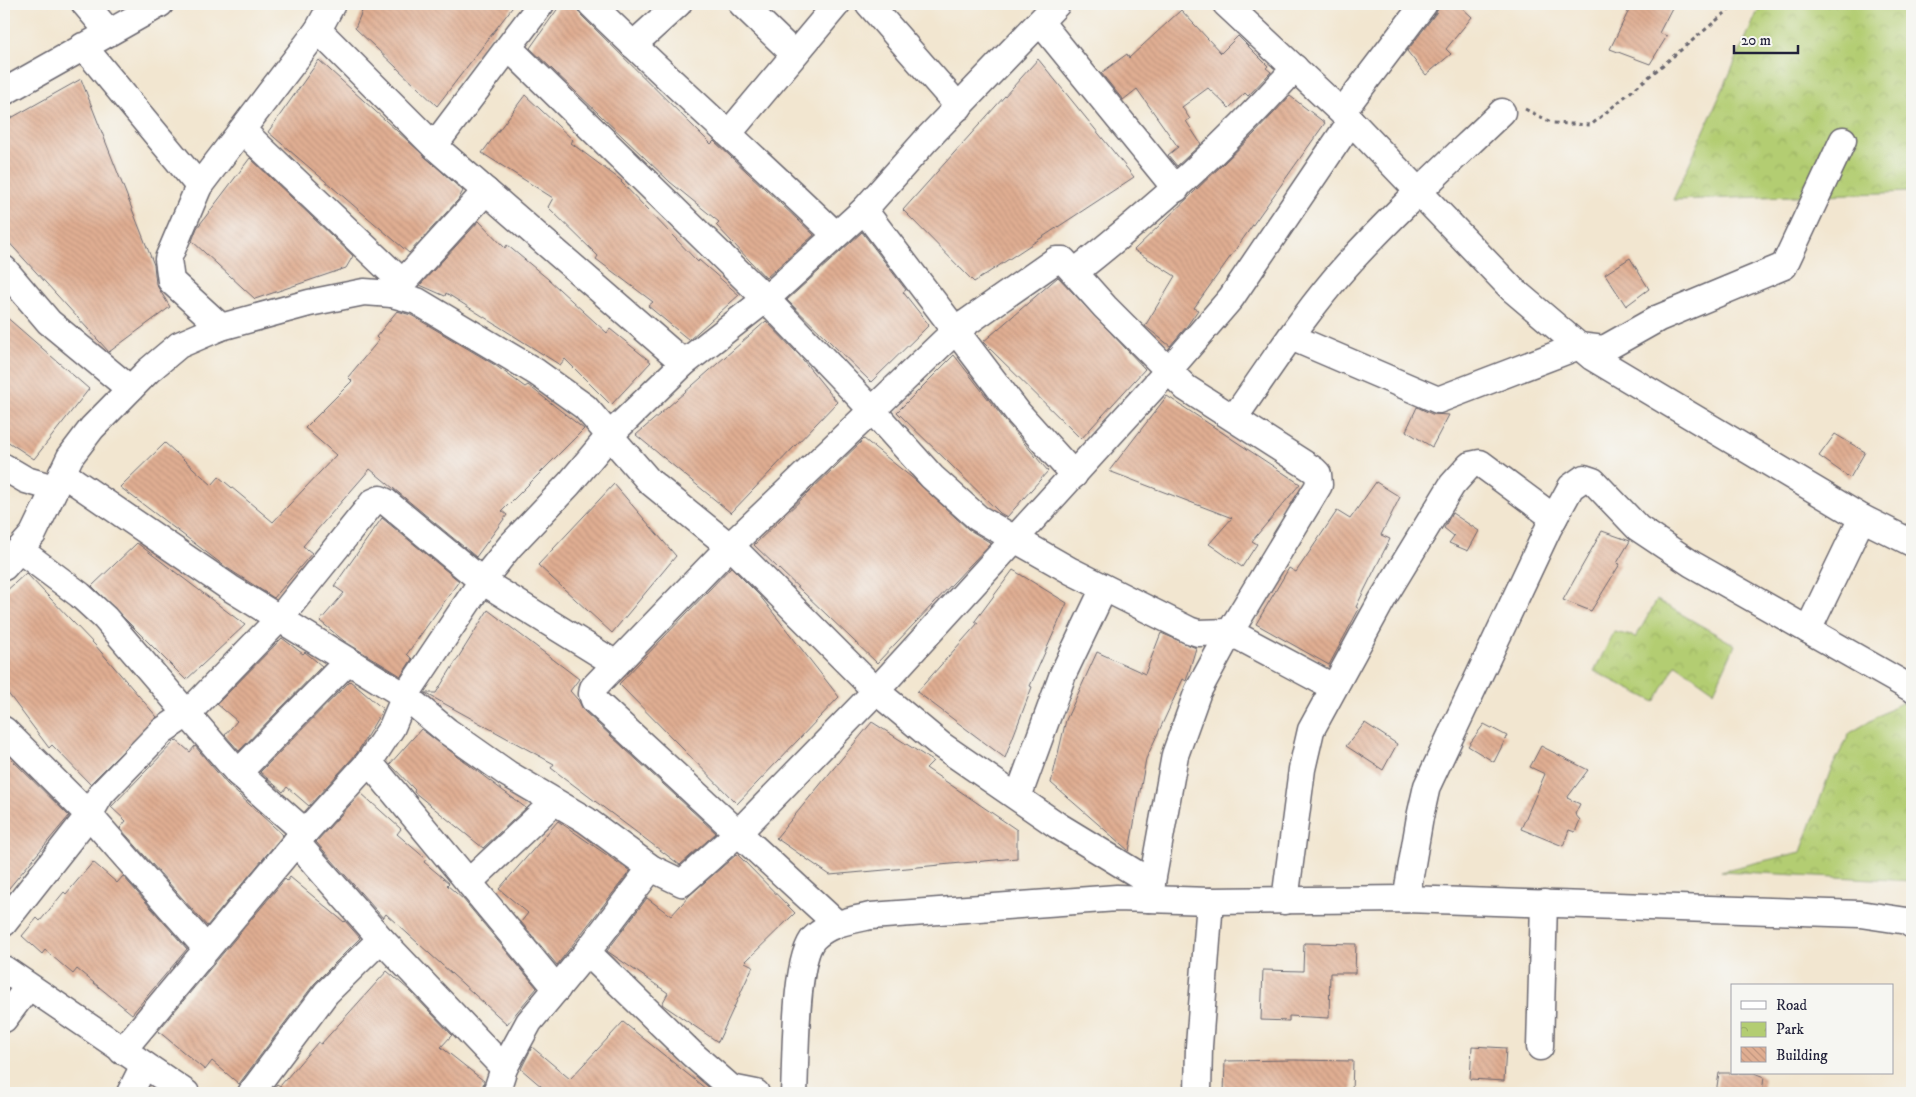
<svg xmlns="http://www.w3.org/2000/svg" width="1916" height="1097" font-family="'IM FELL DW Pica',serif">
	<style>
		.park { fill: url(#park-crowns); stroke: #6a7856 }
		.building { fill: url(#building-back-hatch) }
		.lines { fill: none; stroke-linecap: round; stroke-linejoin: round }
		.minor-casing { stroke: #6b676f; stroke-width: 29 }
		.path { stroke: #6b676f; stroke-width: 3; stroke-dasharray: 4 4; stroke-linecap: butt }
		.minor { stroke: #fff; stroke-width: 26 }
	</style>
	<defs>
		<pattern id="park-crowns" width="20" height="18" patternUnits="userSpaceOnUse" patternTransform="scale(1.25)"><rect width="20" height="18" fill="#b3cd72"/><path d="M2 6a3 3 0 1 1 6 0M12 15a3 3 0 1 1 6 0" fill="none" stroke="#9ab064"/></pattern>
		<pattern id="building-back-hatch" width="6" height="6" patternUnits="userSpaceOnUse" patternTransform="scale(1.25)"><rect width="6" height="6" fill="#e0ae92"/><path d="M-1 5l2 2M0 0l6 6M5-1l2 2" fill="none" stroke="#c0957f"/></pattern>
	</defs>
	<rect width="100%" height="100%" fill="#f6f6f2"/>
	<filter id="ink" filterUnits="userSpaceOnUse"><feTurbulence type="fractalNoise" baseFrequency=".02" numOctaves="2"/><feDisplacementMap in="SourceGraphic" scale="10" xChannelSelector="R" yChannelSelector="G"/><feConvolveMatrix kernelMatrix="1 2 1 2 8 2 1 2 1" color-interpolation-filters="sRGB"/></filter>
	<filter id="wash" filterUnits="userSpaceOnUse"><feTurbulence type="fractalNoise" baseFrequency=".0096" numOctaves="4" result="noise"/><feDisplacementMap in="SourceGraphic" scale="20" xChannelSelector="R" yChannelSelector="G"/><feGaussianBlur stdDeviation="1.12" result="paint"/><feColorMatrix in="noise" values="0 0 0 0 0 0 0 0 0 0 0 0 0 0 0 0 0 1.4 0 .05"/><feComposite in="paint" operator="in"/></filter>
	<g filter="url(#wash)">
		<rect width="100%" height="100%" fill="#f2e6d0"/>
		<g class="park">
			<path d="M1761,4H1912V192L1673,200Z"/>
			<path d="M1657,600L1735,645L1714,691L1676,664L1655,702L1594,671L1614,632L1636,637Z"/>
			<path d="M1904,701L1912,828V881L1721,871L1801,852L1831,769L1850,733Z"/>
		</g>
		<g id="blocks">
			<g class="building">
				<path d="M365,4H515L437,106L355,28Z"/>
				<path d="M561,4H573L581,15L711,144L714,141L814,235L766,278L716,225L719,222L670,182L530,48Z"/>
				<path d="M1440,4H1458L1472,17L1446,49L1451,54L1426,75L1407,51L1436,13Z"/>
				<path d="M1632,4H1674L1659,33L1667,36L1650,64L1610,49Z"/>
				<path d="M1181,10L1221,53L1238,36L1268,66L1266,68L1271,72L1248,96L1245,93L1229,108L1208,88L1182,107L1190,119L1186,121L1201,144L1177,166L1168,155L1178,147L1137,89L1123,100L1101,73L1127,54L1129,58Z"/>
				<path d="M1038,59L1134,177L974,282L903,210Z"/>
				<path d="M319,60L463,191L458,200L409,253L268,132Z"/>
				<path d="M81,79L154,265L156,284L170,307L109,352L4,237V122Z"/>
				<path d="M525,95L573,140L571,143L622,181L621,182L698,262L699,260L739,295L689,340L648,306L653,302L596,259L598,256L548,207L553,198L482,153Z"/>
				<path d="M1290,96L1325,123L1194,308L1198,310L1187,326L1170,346L1145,326L1175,276L1134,250L1254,134Z"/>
				<path d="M250,158L353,256L346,268L255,299L192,241L197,228Z"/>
				<path d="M479,221L505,248L507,245L548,279L607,333L610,329L651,362L611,405L565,359L560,365L446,293L445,296L420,285Z"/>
				<path d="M862,232L906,290L903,292L929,325L871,382L787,300Z"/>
				<path d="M1630,258L1649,289L1626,306L1605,274Z"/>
				<path d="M1058,277L1145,369L1081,439L983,342Z"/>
				<path d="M397,311L411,315L495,365L525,387L528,385L584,429L502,511L507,515L476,557L370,469L303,546L312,553L274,598L227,568L120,487L165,443L212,485L219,477L273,522L336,455L305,428L352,381L348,377L379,340L376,337Z"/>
				<path d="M4,315L89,389L34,459L4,439Z"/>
				<path d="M766,321L799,355L837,402L731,513L636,435Z"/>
				<path d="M954,355L1007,423L1048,471L1007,517L1000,513L897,412Z"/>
				<path d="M1167,396L1300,484L1252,541L1257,544L1242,567L1209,544L1232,518L1109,471Z"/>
				<path d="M1417,407L1432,414L1449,415L1432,447L1406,431Z"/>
				<path d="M1835,434L1865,452L1850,478L1819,456Z"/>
				<path d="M864,439L916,481L968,529L991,543L877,663L754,545Z"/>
				<path d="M1376,482L1400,497L1381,535L1390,539L1356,607L1359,609L1329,665L1256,624L1289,568L1296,572L1337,511L1350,519Z"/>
				<path d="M614,484L676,556L612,633L538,565Z"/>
				<path d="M1452,513L1479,531L1468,551L1449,543L1454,536L1444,528Z"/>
				<path d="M382,518L459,581L407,654L412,659L401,676L344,641L320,621L344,593L334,586Z"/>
				<path d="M1602,531L1630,541L1617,563L1620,564L1591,611L1563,600Z"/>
				<path d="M137,543L245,625L186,680L92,586Z"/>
				<path d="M731,567L760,596L839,697L737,804L619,684Z"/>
				<path d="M1013,570L1067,603L1030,686L1032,687L1005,758L917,692L978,623L975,621Z"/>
				<path d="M26,573L95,645L157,717L90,784L52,745L49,748L4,688V593Z"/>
				<path d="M488,610L579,679L570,691L578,700L584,711L716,833L680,865L551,768L554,764L425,693H436Z"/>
				<path d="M1161,633L1196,648L1186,681L1183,679L1146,759L1129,851L1051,783L1066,720L1097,652L1145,674Z"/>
				<path d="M282,638L303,654L305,652L322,666L239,751L225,735L237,721L217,704Z"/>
				<path d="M350,681L383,709L357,753L309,806L287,787L283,792L260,772Z"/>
				<path d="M872,722L933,761L926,768L1017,830V858L830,875L776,838Z"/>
				<path d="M1365,723L1397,744L1383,770L1346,746Z"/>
				<path d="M1484,724L1507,736L1494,762L1468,746Z"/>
				<path d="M421,729L526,808L483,848L414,792L415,790L390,764Z"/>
				<path d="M176,740L190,752L195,746L227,784L283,835L207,926L120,828L126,821L111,807Z"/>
				<path d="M1541,746L1588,770L1567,798L1580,804L1575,814L1580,820L1575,832L1569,830L1563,846L1521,829L1545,774L1530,767Z"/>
				<path d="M4,752L69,816L4,894Z"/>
				<path d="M361,793L401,829L397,834L426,859L424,862L449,883L447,885L463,899L537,988L507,1024L386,914L383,918L316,842Z"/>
				<path d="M558,821L630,871L557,965L521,922L528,913L499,889Z"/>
				<path d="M737,854L795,913L745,962L753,966L718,1042L666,1007L662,1004L668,993L607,951L647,898L671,916L690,895Z"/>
				<path d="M93,862L117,883L123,876L187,949L132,1014L77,969L73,974L45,950L42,954L22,936L37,918L40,921L64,892L66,894Z"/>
				<path d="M290,877L344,922L345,921L360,938L314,984L239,1084L212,1061L205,1070L158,1031L285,879L287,881Z"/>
				<path d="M1304,943L1356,944L1355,973H1330L1329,1018L1289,1016V1021L1261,1020L1263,970L1303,971Z"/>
				<path d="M387,971L409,990L452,1035L441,1047L484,1081L481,1093H270L277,1084L280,1086L318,1042L321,1044Z"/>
				<path d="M623,1022L711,1093H549L521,1069L532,1047L570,1079Z"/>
				<path d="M1472,1046L1506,1048L1504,1081L1470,1079Z"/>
				<path d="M1293,1060L1353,1061L1352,1093H1224L1225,1061Z"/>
				<path d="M1719,1073H1754L1764,1077L1762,1093H1716Z"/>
			</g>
		</g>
	</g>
	<g filter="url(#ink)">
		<use href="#blocks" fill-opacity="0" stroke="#6b676f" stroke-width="1"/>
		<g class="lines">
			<g class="minor-casing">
				<g id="minor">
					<path d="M85,4L108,31"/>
					<path d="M591,4C671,83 755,157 836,235"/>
					<path d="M742,4L794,54"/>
					<path d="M869,4L959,107"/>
					<path d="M1226,4L1351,121L1512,289L1592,357L1862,518L1912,543"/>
					<path d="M1041,23L1176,189"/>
					<path d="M318,30L434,146L684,363"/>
					<path d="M633,45L678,4"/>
					<path d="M83,46L199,186"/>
					<path d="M509,48L766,299L871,409L932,477L978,518L1071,571L1189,630L1198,633L1230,632L1333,687"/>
					<path d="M4,92L160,4"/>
					<path d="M1342,112L1424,4"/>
					<path d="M242,130L403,283"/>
					<path d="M729,133L837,4"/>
					<path d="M434,146L541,4"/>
					<path d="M864,210L1019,414L1074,475"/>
					<path d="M4,269L49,322L130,389"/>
					<path d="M1075,272C1155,209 1227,145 1295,68"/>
					<path d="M392,294L486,191"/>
					<path d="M221,327L171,281L168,259L199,186L318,30L332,4"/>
					<path d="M1291,337L1438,400L1579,346L1604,349L1659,318L1784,266L1843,140"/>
					<path d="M1234,418C1270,367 1305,312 1347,265C1396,211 1450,162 1502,112"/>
					<path d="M4,467L26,480L54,488"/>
					<path d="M62,473L230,588L405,696L447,731L508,774L586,820L651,868L682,883L738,833L876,691L1168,371L1231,298L1351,121"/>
					<path d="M20,550L80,595L105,618L238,773L305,832"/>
					<path d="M4,567L33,534L70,457L92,428L148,371L179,345L221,327L309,303L364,292L392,294L417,301L536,372L585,407L649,481L739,554L876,691L941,745L1057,825L1152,883"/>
					<path d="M1808,630L1862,518"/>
					<path d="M4,730L89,815L206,948"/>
					<path d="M369,762L557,989"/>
					<path d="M238,773L348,661"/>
					<path d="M1018,797L1063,674L1104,588"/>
					<path d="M296,842L381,939L504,1068"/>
					<path d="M469,882L554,802"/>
					<path d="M1406,899L1420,817L1427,786L1548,529L1571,487L1584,478L1593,481L1638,528L1692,564L1912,689"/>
					<path d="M1285,901L1302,769L1311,730L1382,600L1452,485L1470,465L1480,463L1554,518"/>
					<path d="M4,923L89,815L101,794L162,731L187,714L279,619L373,502L380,499L386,502L482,581L616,664"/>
					<path d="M837,924L594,700L592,694L593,688L729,547L956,330L1056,260H1063L1105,307L1186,388L1314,470L1318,474L1319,485L1230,632L1198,691L1175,755L1149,899"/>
					<path d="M587,952L692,1054L731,1088L756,1093"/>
					<path d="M4,969L186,1093"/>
					<path d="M4,1019L28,987"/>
					<path d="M1540,1047L1544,903"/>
					<path d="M122,1051L296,842L369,762L392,727L405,696L482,581L510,546L569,484L610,435L684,363L766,299L864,210L926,140L1057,4"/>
					<path d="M130,1093L144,1065"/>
					<path d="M251,1093L326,993L381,939"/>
					<path d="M496,1093L504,1068L529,1022L587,952L651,868"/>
					<path d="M794,1093C796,1061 794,959 814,938C829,923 852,920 871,916L1117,898L1210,901L1406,899L1860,914L1907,921L1912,925"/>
					<path d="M1198,1093L1199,1046L1210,901"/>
				</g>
			</g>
			<path class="path" d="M1525,109L1553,123L1591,125L1736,4"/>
			<use href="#minor" class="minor"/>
		</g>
	</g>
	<rect width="1916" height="1097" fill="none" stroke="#f6f6f2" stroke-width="20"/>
	<rect x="1731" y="984" width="162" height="90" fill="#f6f6f2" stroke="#a1a1a9"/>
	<rect x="1741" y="1001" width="25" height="8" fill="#ffffff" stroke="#a1a1a9"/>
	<text x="1776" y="1010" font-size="15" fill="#22223b">Road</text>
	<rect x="1741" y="1022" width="25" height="15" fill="url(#park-crowns)" stroke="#a1a1a9"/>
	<text x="1776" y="1034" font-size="15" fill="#22223b">Park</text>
	<rect x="1741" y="1047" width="25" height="15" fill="url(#building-back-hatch)" stroke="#a1a1a9"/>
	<text x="1776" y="1060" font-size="15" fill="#22223b">Building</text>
	<path d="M1734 45v8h64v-8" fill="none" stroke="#22223b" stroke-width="2.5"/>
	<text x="1741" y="45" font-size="15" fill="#22223b" stroke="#f6f6f2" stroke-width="4" paint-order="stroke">20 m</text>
</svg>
